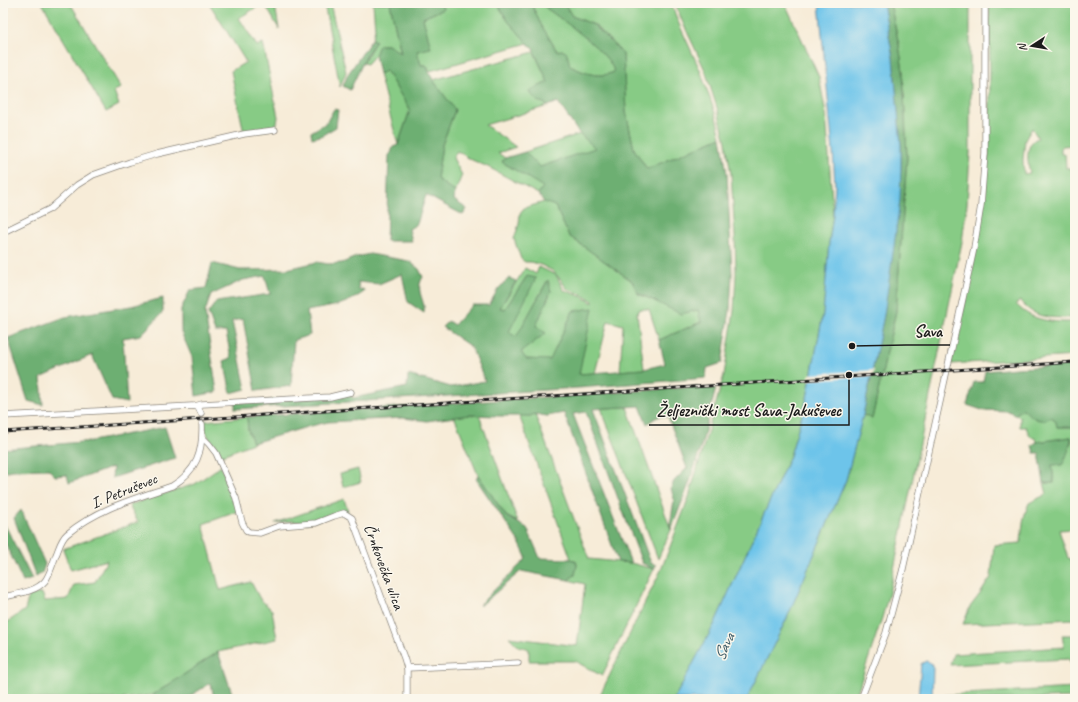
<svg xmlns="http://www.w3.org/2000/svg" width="1078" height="702" font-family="Caveat,sans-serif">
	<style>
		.green { fill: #87cb85; stroke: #527450; fill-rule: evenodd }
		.forest { fill: #6daf72; stroke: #446647 }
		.water { fill: #6dc4ea; stroke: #447083 }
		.pier { fill: #f7ecd8 }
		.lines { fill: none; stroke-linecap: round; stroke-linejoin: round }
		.minor-tunnel { stroke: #cbc2b2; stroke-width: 5.5; stroke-dasharray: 5.5 3; stroke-linecap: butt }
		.minor-casing { stroke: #8a847a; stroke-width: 7 }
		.minor { stroke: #fff; stroke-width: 5.5 }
		.rail-casing { stroke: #1c1c1c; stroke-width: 3 }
		.rail { stroke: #fbf7ec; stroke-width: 1.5; stroke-dasharray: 4.5; stroke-linecap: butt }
		.labels { text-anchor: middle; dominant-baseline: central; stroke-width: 3; stroke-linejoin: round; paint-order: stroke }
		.street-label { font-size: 16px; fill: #1c1c1c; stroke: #fbf7ec }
		.water-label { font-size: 17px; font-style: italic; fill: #385764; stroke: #fbf7ec }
		.leader { fill: none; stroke: #1c1c1c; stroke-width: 1.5 }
		.callout-dot { fill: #1c1c1c; stroke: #fbf7ec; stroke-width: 1.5 }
		.callout-label { font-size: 17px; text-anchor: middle; font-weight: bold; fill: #1c1c1c; stroke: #fbf7ec; stroke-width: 3; stroke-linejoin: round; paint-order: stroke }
	</style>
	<rect width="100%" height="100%" fill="#fbf7ec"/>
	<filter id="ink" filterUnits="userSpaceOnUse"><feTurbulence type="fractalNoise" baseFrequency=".025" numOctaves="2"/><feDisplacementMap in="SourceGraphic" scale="8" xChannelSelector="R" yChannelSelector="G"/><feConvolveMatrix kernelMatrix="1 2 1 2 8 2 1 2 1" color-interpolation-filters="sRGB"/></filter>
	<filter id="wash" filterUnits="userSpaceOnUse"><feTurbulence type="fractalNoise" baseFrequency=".012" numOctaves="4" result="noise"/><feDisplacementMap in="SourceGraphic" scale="16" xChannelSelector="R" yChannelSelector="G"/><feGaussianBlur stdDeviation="0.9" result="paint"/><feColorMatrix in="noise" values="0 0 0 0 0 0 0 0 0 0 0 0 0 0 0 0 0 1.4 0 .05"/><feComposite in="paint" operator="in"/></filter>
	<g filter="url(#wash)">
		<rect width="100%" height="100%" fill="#f7ecd8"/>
		<g class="green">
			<path d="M42,3H70L120,86L121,88L114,91L119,105L106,112Z"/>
			<path d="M209,3H270L275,5L279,29L264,3L239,18L257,46L263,43L278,117L277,123L274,128L244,133L231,71L246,62Z"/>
			<path d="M324,3H330L346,72L340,87Z"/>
			<path d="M373,3H390L401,54L388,45H380L375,55L367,64L363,63L375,42L372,39L375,29Z"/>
			<path d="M441,3H497L508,21L528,43L430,71L426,65H421L417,51L430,47L423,18L443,9Z"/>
			<path d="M531,3H542L546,8C563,20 611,53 614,72C598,79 585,73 570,66L562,50L557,51L540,23Z"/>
			<path d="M564,3H671L679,24L700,70L715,113L721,137L647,169L634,149L626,112L623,54L595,25L572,16Z"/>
			<path d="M675,3H785L819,77L826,114L833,215L829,243L823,314L807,398L790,456L714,625L674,699H598L661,570L689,497L724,375L734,311L736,274L735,236L731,174L726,142L718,111L705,70L683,23Z"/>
			<path d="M890,3H970V153L967,204L962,242L889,593L882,618L855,699H747L787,618L846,480L863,415L872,418L896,311L907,157L903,71L899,45Z"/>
			<path d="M989,3H1075V145L1063,146L1061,148V154H1065L1066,168H1070L1075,175V318C1052,317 1037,321 1020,301L1016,304C1032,322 1053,322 1075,322V356L951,364C963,310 977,256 984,200C992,135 990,68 989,3ZM1032,128L1038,138C1025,143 1027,161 1030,173L1024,174L1023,160L1025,140Z"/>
			<path d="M534,52L548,82L529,91L537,101L544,103L548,106L485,125L516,147L498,153L505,158L502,162L544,187L538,194L488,167L472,160L457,151L453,158L462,175L455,192L437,179L442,145L455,110L433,80Z"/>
			<path d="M386,71L410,110L398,145L379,74Z"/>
			<path d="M580,134L596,148L540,167L525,152Z"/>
			<path d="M544,202L555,206L569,236L632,281L638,294L655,301L699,310L701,322L659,340L649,309H639L637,313L644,369L620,371L623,325L608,321L595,373L578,374L587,335L573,311L550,361L526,359L521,352L545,333L536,326L551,291L547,281L516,338L509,332L527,276L505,309L500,308L525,268L536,274L539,267L556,275L564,290L583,297L593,303V301L581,294L567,289L561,280L553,271L541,265L531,262H525L521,259L514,239L519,224L520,213L524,208Z"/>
			<path d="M627,407L671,530L658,559L601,408Z"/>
			<path d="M1023,409C1037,419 1035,422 1052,417L1056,422L1057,427H1073L1075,416V529L1059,530L1068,558L1071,559L1075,568V619L963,624L970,607L980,594L991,577L994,545L1021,543C1022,529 1023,516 1029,503L1047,494L1044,483H1054L1052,465L1065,460L1067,450L1072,441L1071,437L1037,442L1036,439C1030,437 1028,433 1026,427H1020V417L1016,415L1018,412Z"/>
			<path d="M535,414L589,559L631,563L654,569L602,676L575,661H529V649L518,646L509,637L577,646L585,584L568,580L575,575L577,565L576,561L571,559L519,415L530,416Z"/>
			<path d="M469,415H479L518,522L506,516L478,475L454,416Z"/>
			<path d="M247,417L248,430L253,443L220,456C213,445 205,435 204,421Z"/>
			<path d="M221,466L239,511L203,524L220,590L251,582L260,599L272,610L277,639L218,652L153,695L123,699H3V625L25,610L29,595L42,593L45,601L68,599L74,585L95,582L107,560L71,570L63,549L138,522L129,505L195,484Z"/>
			<path d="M358,469L361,482L343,487L340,474Z"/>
			<path d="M344,499L348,511L336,514L308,523L292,521L275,523Z"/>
			<path d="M1062,635H1075V676L1074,670L1069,659L950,665L953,654L1064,647Z"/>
			<path d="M1075,688V697L1018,699H945V695Z"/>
		</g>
		<g class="forest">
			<path d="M390,3H441L443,9L423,18L431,48L417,51L421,65H426L433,80L455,110L442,145L437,179L455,192L454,200L467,209L463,215L426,195L417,224L409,229L412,241H386L389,155L391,153L393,147L398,145L410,110L386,71L379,74L375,55L379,45H388L401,53Z"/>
			<path d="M497,3H531L540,23L557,51L562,50L567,53L570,66C585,73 598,79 614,72C611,53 562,20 546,8L542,3H564L572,16L594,25L623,54L626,112L634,149L647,169L721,137L727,174L732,274L730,310L722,363L707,368L706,378L578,388L235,409V403L350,394L353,398L407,387L408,375L451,387L485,381L471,347L442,327L448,321L454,325L472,305H489L498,289L509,278L516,281L500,308L505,309L527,276L536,278L509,332L516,337L548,280L551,291L536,326L546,333L521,352L526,359L550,360L573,311L593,308L579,374L644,369L665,364L659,340L701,322L698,310L681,314L638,293L632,281L569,236L555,206L544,202L538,194L543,187L502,162L505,158L525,152L540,167L595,148L578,132L558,102L548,106L544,103L537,101L529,91L548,82L533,49L508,21Z"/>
			<path d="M883,3H890L899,45L903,71L907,157L896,311L872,419L863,415L884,315L901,168V145L893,58Z"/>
			<path d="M372,39L376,41L367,54L350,90L343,86L348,74Z"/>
			<path d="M334,109L338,110L336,127L321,136L312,138L311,132L326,123Z"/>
			<path d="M370,254L409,261L419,269L423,277C414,291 426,300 424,313L408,302L402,274L379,284L358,282L359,290L363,289L364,292C343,307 331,306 307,311L310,335L294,340L291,386L256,391L243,319L232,321L246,389L231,393L224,361L231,358L226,332H215L208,313L216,302L270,294L265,276L243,280L211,295L205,312L217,392L196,396L192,357L181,332V309L190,290L206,288L212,263L240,270L287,269L317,262L328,264L342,263L356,257Z"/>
			<path d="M163,298V312L141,335L123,338L127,403L112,400L92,355L41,378L43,405L28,401L8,338L65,317L131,306Z"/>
			<path d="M1075,365V412L1073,427H1057L1056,422L1052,417C1050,418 1046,420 1043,420C1035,421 1029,414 1023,409L1018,412L1016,415L1008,411L982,410L967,405L974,382H983L985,371L1016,368Z"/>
			<path d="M698,387V389L716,388L702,443L689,484L671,530L670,525L674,500L671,488L674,481L687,468L668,417C659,414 654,419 647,424L640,406L593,409L651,563L656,565L654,569L642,563L586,412L573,414L631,563L618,562L564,413L547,416L535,414L530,416H499L469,415L427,421L403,418L328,422L307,427L253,443L248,430L247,417Z"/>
			<path d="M165,427L175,458L112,478L113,467L69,483L67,475L55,476L48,469L13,470L3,472V449L92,441Z"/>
			<path d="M1071,437C1072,442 1065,461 1062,465H1052L1054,483H1044L1039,453H1034L1032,445L1037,442Z"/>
			<path d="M478,475L506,516L527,528L540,558L571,559L576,561L577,565L575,575L568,580L521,571L481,605H479L525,560L526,557L519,542L476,479Z"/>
			<path d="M21,510L45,564L42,573L36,577L14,518Z"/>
			<path d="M3,524L7,529L32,579L23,582L3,538Z"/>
			<path d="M218,652L234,699H214L211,683L185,699H154L153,695Z"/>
		</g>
		<g class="water">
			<path d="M819,3H883L893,58L901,145V168L900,200L894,246L884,315L863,415L846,480L787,618L747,699H674L714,625L790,456L807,398L823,314L829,243L833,215L835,185L833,151Z"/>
			<path d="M926,661L931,663L933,668L932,699H918L921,664Z"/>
		</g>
		<path class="pier" d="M874,370L873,376L808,380L810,374Z"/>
	</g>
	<g filter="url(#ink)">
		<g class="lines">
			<path class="minor-tunnel" d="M201,413L202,424"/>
			<g class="minor-casing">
				<g id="minor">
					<path d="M3,232L50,209L77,185L93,175L130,162L157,154L244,134L275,130"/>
					<path d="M195,406L202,404L330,397L351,392"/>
					<path d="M3,416L192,406L198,407L201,413"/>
					<path d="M203,438L209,444L216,453L236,498L242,522L246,530L249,532L260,533L279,526L316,523L334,516L344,513L352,518L404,658L407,668V699"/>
					<path d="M3,597C16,594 36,592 45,581C50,574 53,563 56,555C59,548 61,539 67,534C99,508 134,499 172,486C197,471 203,452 202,424"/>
					<path d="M407,668L518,663"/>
					<path d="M861,699L886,633L903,569L974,248L981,205L985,153V3"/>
				</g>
			</g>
			<use href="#minor" class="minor"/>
			<g class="rail-casing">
				<path id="rail" d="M3,432L1075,362"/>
			</g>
			<use href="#rail" class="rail"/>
		</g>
	</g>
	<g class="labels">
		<g class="street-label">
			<text transform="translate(124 491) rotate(-22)">I. Petruševec</text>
			<text transform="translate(384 567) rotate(70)">Črnkovečka ulica</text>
		</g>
		<g class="water-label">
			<text transform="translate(724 647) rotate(-65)">Sava</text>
		</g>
	</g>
	<path class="leader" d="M852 346L906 345H950M849 375L849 425H649"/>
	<g class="callout-dot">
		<circle cx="852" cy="346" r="4"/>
		<circle cx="849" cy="375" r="4"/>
	</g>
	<g class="callout-label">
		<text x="928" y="337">Sava</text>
		<text x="749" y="416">Željeznički most Sava-Jakuševec</text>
	</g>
	<rect width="1078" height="702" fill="none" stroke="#fbf7ec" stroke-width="16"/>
	<g transform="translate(1032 46) rotate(258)" stroke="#fbf7ec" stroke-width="3" paint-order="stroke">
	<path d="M0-3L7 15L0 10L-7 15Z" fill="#1c1c1c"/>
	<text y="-6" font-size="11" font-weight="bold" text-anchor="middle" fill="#1c1c1c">N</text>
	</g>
</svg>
